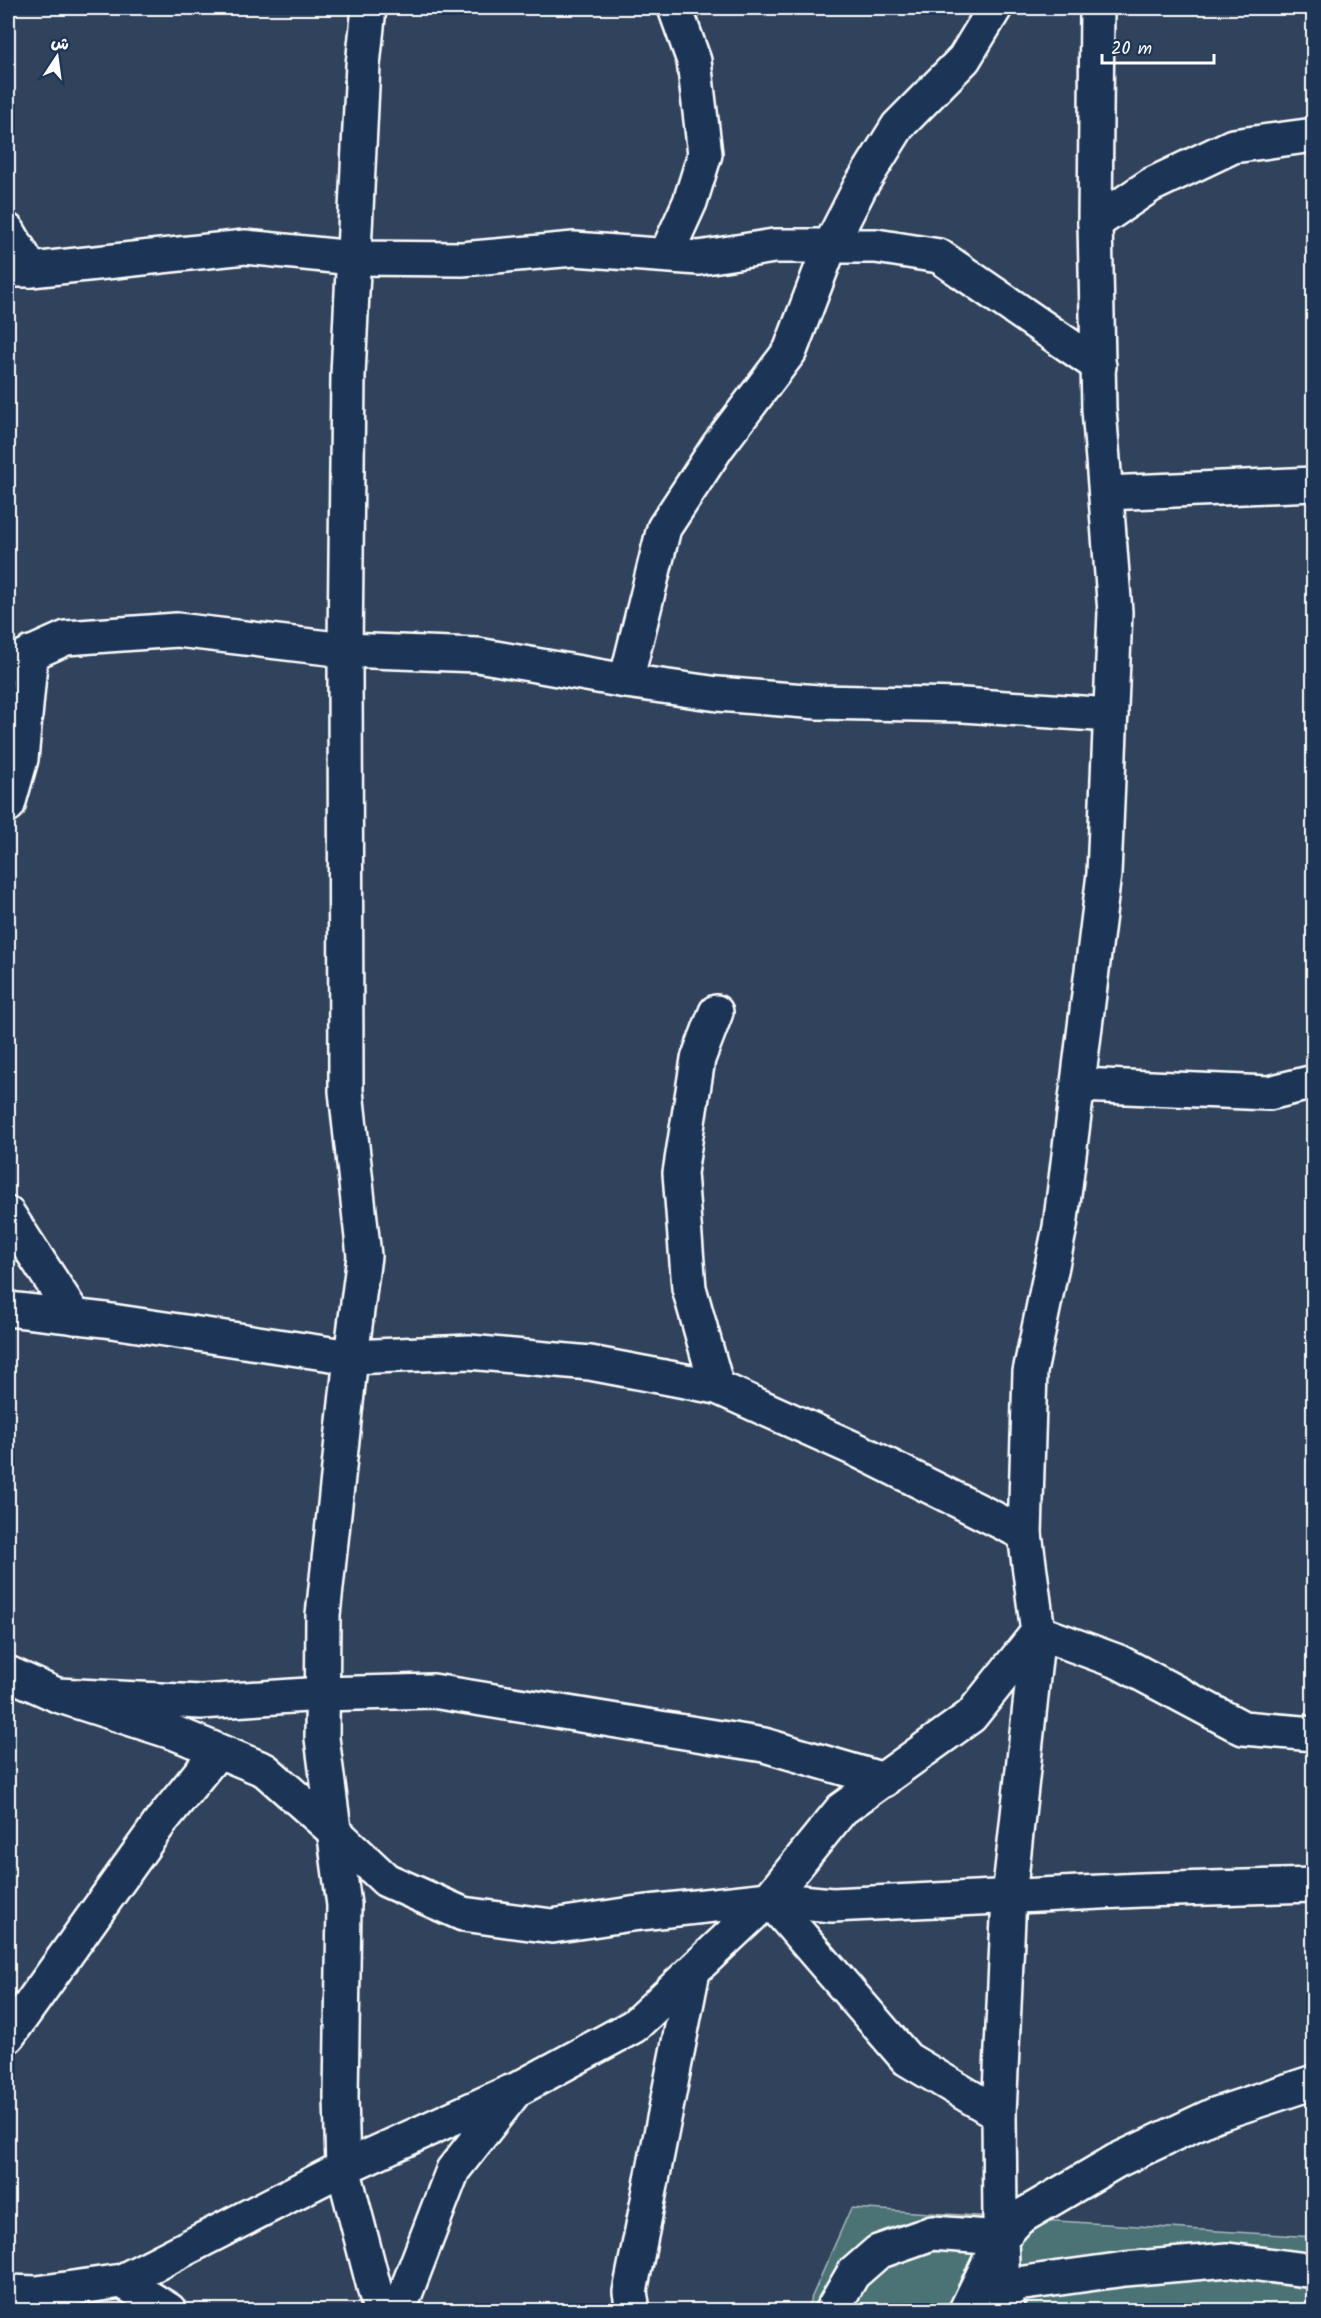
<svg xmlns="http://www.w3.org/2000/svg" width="1321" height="2318" font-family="Kalam,'Playpen Sans Arabic',sans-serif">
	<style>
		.green { fill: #4c7376; stroke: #a6b9ba; stroke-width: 1.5 }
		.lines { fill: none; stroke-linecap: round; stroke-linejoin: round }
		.minor-casing { stroke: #fff; stroke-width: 38 }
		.minor { stroke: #1d3557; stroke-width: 33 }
	</style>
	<rect width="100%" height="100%" fill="#30425c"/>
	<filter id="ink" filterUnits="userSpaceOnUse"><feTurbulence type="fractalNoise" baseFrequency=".0167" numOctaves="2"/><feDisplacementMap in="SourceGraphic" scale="12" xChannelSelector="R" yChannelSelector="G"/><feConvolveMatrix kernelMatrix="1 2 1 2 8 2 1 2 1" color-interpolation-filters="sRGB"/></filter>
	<g filter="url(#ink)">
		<path class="green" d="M851,2208L1313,2237V2310H806Z"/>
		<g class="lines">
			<g class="minor-casing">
				<g id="minor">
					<path d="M369,8L363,65L348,375L345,650L346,1091L364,1256L351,1357L323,1615L322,1738L344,1905L341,2097L343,2168L380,2310"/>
					<path d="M1095,223L1151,185L1233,146L1314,135"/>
					<path d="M8,231L31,270"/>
					<path d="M666,255L690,202L705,154L694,61L675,8"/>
					<path d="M8,270H31L245,247L353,258L462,259L574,249L699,258L774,246H876L939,256L1099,366"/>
					<path d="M1106,493L1314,484"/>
					<path d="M8,664L66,638L177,630L345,650L478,655L626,681L718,694L818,702L963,705L1111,715"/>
					<path d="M626,681L664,528L718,446L790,351L830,246L860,187L898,126L964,59L995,8"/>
					<path d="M8,805L21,759L31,653"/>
					<path d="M716,1012L698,1059L680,1173L689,1288L717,1387"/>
					<path d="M1079,1085L1269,1093L1314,1082"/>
					<path d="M8,1214L75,1317"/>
					<path d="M8,1309L105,1320L351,1357L469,1352L590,1363L717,1387L857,1450L1025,1534"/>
					<path d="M8,1673L57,1695L201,1702L322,1694L433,1691L764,1745L884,1780"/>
					<path d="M57,1695L175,1733L265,1770L334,1831L386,1880L463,1914L552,1926L631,1914L769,1899L832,1905L1141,1890L1314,1885"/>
					<path d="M769,1899L907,2059L999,2114"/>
					<path d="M8,2036L162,1820L218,1751"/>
					<path d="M122,2281L169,2310"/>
					<path d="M1003,2286L1125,2269L1228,2260L1314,2271"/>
					<path d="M8,2292L37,2293L122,2281L343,2168L510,2092"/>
					<path d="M399,2310L453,2170L516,2090L634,2026L769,1899L842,1809L971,1716L1038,1632L1025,1534L1030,1372L1060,1227L1104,874L1115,612L1099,409L1095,223L1097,8"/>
					<path d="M633,2310L630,2292L693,1971"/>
					<path d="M832,2310L853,2274L878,2252L932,2233L1001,2238"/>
					<path d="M966,2310L1001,2238L1019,2218L1116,2161L1214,2115L1314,2082"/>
					<path d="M1007,2310L1003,2286L1000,2217L999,2114L1009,1897L1038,1632L1119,1662L1243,1728L1314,1734"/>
				</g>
			</g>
			<use href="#minor" class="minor"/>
		</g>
	</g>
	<rect width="1321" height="2318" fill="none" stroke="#1d3557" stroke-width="30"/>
	<rect x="15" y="15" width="1291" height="2288" fill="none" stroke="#fff" stroke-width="2" filter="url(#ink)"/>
	<g transform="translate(57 57) rotate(13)" stroke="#1d3557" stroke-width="4.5" paint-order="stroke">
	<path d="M0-4.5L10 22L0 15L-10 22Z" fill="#ffffff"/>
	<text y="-9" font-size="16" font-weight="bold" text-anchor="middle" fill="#ffffff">ش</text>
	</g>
	<path d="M1102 54v9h112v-9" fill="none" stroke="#ffffff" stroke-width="3"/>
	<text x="1111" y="54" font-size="18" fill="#ffffff" stroke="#1d3557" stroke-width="4.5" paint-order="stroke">20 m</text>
</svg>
